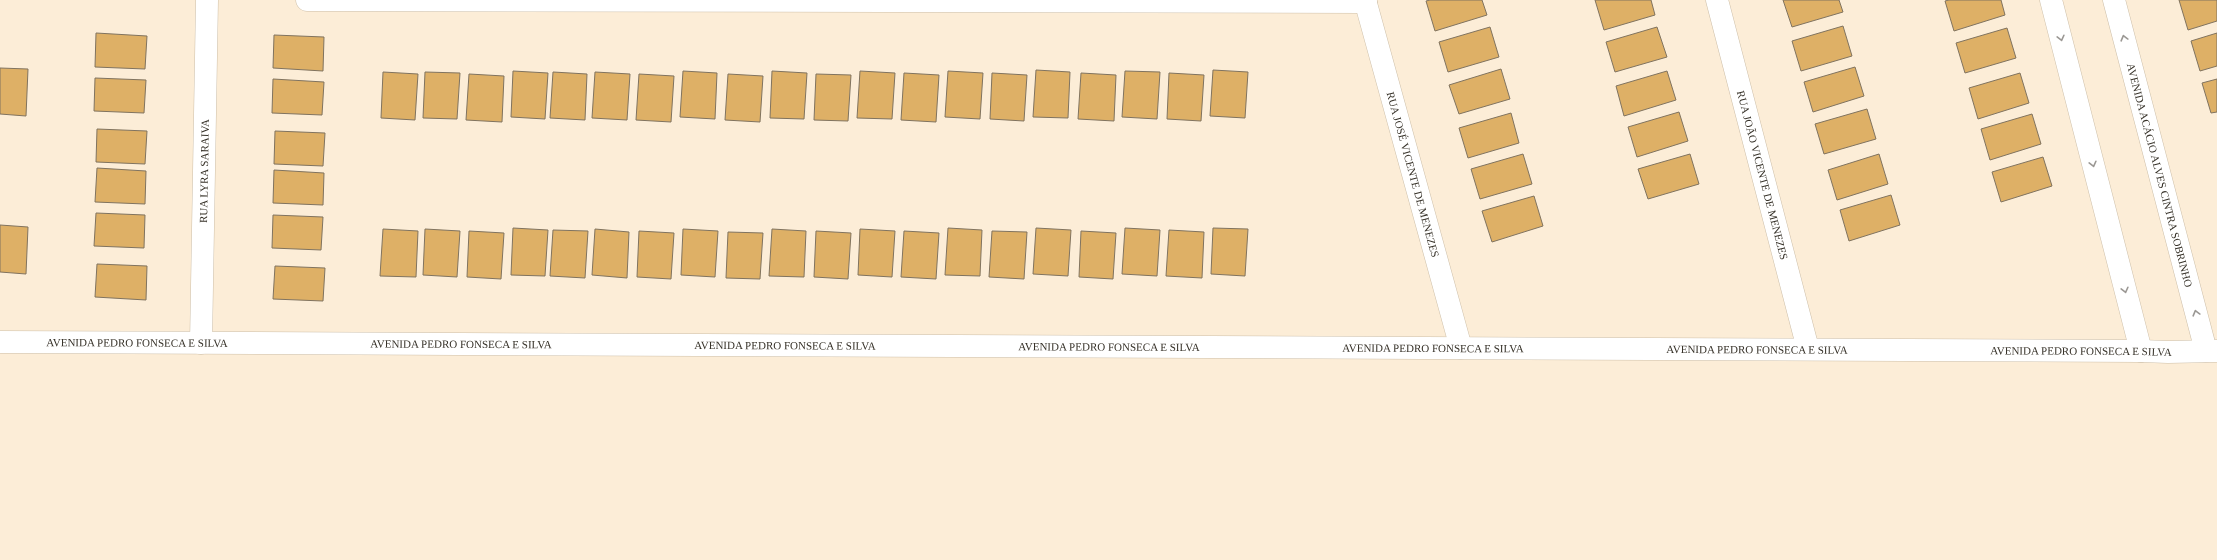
<svg xmlns="http://www.w3.org/2000/svg" width="2217" height="560" font-family="'Times New Roman',serif">
	<style>
		.building { fill: #deb066; stroke: #80735f }
		.lines { fill: none; stroke-linecap: round; stroke-linejoin: round }
		.street-casing { stroke: #cdbfa9; stroke-width: 23 }
		.street { stroke: #fff; stroke-width: 22 }
		.oneway { stroke: #9b9894 }
		.labels { text-anchor: middle; dominant-baseline: central; stroke-width: 3; stroke-linejoin: round; paint-order: stroke }
		.street-label { font-size: 11px; fill: #373229; stroke: #fcedd7 }
	</style>
	<rect width="100%" height="100%" fill="#fcedd7"/>
	<g class="building">
		<path d="M1430,0H1482L1487,15L1435,31L1426,1Z"/>
		<path d="M1595,0H1651L1655,15L1604,30Z"/>
		<path d="M1783,0H1839L1843,12L1792,27Z"/>
		<path d="M1949,0H2001L2005,15L1954,31L1945,1Z"/>
		<path d="M2179,0H2217V21L2188,30Z"/>
		<path d="M1843,26L1852,56L1801,71L1792,41Z"/>
		<path d="M1490,27L1499,57L1448,72L1439,42Z"/>
		<path d="M1657,27L1667,57L1615,72L1606,42Z"/>
		<path d="M2007,28L2016,58L1965,73L1956,43Z"/>
		<path d="M96,33L147,36L145,69L95,67Z"/>
		<path d="M2217,33V66L2200,71L2191,41Z"/>
		<path d="M274,35L324,37L323,71L273,68Z"/>
		<path d="M1855,67L1864,96L1813,112L1804,82Z"/>
		<path d="M0,68L28,69L26,116L0,114Z"/>
		<path d="M1501,69L1510,99L1459,114L1449,85Z"/>
		<path d="M1036,70L1070,72L1068,118L1033,117Z"/>
		<path d="M1213,70L1248,72L1245,118L1210,116Z"/>
		<path d="M513,71L548,73L545,119L511,117Z"/>
		<path d="M683,71L717,73L715,119L680,117Z"/>
		<path d="M772,71L807,73L804,119L770,118Z"/>
		<path d="M860,71L895,73L892,119L857,118Z"/>
		<path d="M948,71L983,73L980,119L945,117Z"/>
		<path d="M1125,71L1160,72L1157,119L1122,117Z"/>
		<path d="M1667,71L1676,100L1624,116L1616,86Z"/>
		<path d="M383,72L418,74L415,120L381,118Z"/>
		<path d="M425,72L460,73L457,119L423,118Z"/>
		<path d="M553,72L587,74L585,120L550,118Z"/>
		<path d="M595,72L630,74L627,120L592,118Z"/>
		<path d="M904,73L939,75L936,122L901,120Z"/>
		<path d="M992,73L1027,75L1024,121L990,119Z"/>
		<path d="M1081,73L1116,75L1114,121L1078,119Z"/>
		<path d="M1169,73L1204,75L1201,121L1167,119Z"/>
		<path d="M2020,73L2029,103L1978,119L1969,88Z"/>
		<path d="M469,74L504,76L502,122L466,120Z"/>
		<path d="M639,74L674,76L671,122L636,120Z"/>
		<path d="M728,74L763,76L760,122L725,120Z"/>
		<path d="M816,74L851,75L848,121L814,120Z"/>
		<path d="M95,78L146,80L144,113L94,111Z"/>
		<path d="M273,79L324,82L322,115L272,113Z"/>
		<path d="M2217,79V112L2211,113L2202,83Z"/>
		<path d="M1867,109L1876,139L1824,154L1815,124Z"/>
		<path d="M1679,112L1688,141L1637,157L1628,127Z"/>
		<path d="M1511,113L1519,143L1468,158L1459,128Z"/>
		<path d="M2032,114L2041,144L1990,160L1981,129Z"/>
		<path d="M97,129L147,131L145,164L96,162Z"/>
		<path d="M275,131L325,133L323,166L274,164Z"/>
		<path d="M1523,154L1532,184L1480,199L1471,169Z"/>
		<path d="M1690,154L1699,184L1648,199L1638,169Z"/>
		<path d="M1879,154L1888,184L1837,200L1828,170Z"/>
		<path d="M2043,157L2052,186L2001,202L1992,172Z"/>
		<path d="M97,168L146,171L145,204L95,202Z"/>
		<path d="M274,170L324,173L323,205L273,203Z"/>
		<path d="M1891,195L1900,225L1849,241L1840,210Z"/>
		<path d="M1534,196L1543,226L1492,242L1482,211Z"/>
		<path d="M96,213L145,215L144,248L94,246Z"/>
		<path d="M273,215L323,217L321,250L272,248Z"/>
		<path d="M0,225L28,227L26,274L0,272Z"/>
		<path d="M513,228L548,230L545,276L511,275Z"/>
		<path d="M948,228L982,230L980,276L945,275Z"/>
		<path d="M1036,228L1071,230L1068,276L1033,274Z"/>
		<path d="M1125,228L1160,230L1157,276L1122,274Z"/>
		<path d="M1213,228L1248,229L1245,276L1211,274Z"/>
		<path d="M383,229L418,231L416,277L380,276Z"/>
		<path d="M425,229L460,231L457,277L423,275Z"/>
		<path d="M595,229L629,232L627,278L592,275Z"/>
		<path d="M683,229L718,231L715,277L681,275Z"/>
		<path d="M772,229L806,231L804,277L769,276Z"/>
		<path d="M860,229L895,231L892,277L858,275Z"/>
		<path d="M553,230L588,231L585,278L550,276Z"/>
		<path d="M1169,230L1204,232L1202,278L1166,276Z"/>
		<path d="M469,231L504,233L501,279L467,277Z"/>
		<path d="M639,231L674,233L671,279L637,277Z"/>
		<path d="M816,231L851,233L848,279L814,277Z"/>
		<path d="M904,231L939,233L936,279L901,277Z"/>
		<path d="M992,231L1027,232L1024,279L989,277Z"/>
		<path d="M1081,231L1116,233L1113,279L1079,277Z"/>
		<path d="M728,232L763,233L760,279L726,278Z"/>
		<path d="M97,264L147,266L146,300L95,297Z"/>
		<path d="M275,266L325,268L323,301L273,299Z"/>
	</g>
	<g class="lines">
		<g class="street-casing">
			<g id="street">
				<path d="M307,0L1366,2"/>
				<path id="s1" d="M1365,0L1461,348"/>
				<path id="s2" d="M1717,0L1808,349"/>
				<path d="M2051,0L2141,351"/>
				<path id="s3" d="M2114,0L2206,351"/>
				<path id="s4" d="M0,342L2141,351L2168,352L2217,351"/>
				<path id="s5" d="M201,343L207,0"/>
			</g>
		</g>
		<use href="#street" class="street"/>
	</g>
	<defs><path id="oneway-chevron" d="M-2-3.5L2.5 0L-2 3.5" fill="none" stroke-width="1.6" stroke-linecap="round" stroke-linejoin="round"/></defs>
	<g class="oneway">
		<use href="#oneway-chevron" transform="translate(2061 38) rotate(76)"/>
		<use href="#oneway-chevron" transform="translate(2124 38) rotate(-105)"/>
		<use href="#oneway-chevron" transform="translate(2093 164) rotate(76)"/>
		<use href="#oneway-chevron" transform="translate(2125 290) rotate(76)"/>
		<use href="#oneway-chevron" transform="translate(2196 313) rotate(-105)"/>
	</g>
	<g class="labels">
		<g class="street-label">
			<text stroke="none"><textPath href="#s5" startOffset="172">RUA LYRA SARAIVA</textPath></text>
			<text stroke="none"><textPath href="#s1" startOffset="181">RUA JOSÉ VICENTE DE MENEZES</textPath></text>
			<text stroke="none"><textPath href="#s2" startOffset="181">RUA JOÃO VICENTE DE MENEZES</textPath></text>
			<text stroke="none"><textPath href="#s3" startOffset="181">AVENIDA ACÁCIO ALVES CINTRA SOBRINHO</textPath></text>
			<text stroke="none"><textPath href="#s4" startOffset="137">AVENIDA PEDRO FONSECA E SILVA</textPath></text>
			<text stroke="none"><textPath href="#s4" startOffset="461">AVENIDA PEDRO FONSECA E SILVA</textPath></text>
			<text stroke="none"><textPath href="#s4" startOffset="785">AVENIDA PEDRO FONSECA E SILVA</textPath></text>
			<text stroke="none"><textPath href="#s4" startOffset="1109">AVENIDA PEDRO FONSECA E SILVA</textPath></text>
			<text stroke="none"><textPath href="#s4" startOffset="1433">AVENIDA PEDRO FONSECA E SILVA</textPath></text>
			<text stroke="none"><textPath href="#s4" startOffset="1757">AVENIDA PEDRO FONSECA E SILVA</textPath></text>
			<text stroke="none"><textPath href="#s4" startOffset="2081">AVENIDA PEDRO FONSECA E SILVA</textPath></text>
		</g>
	</g>
</svg>
